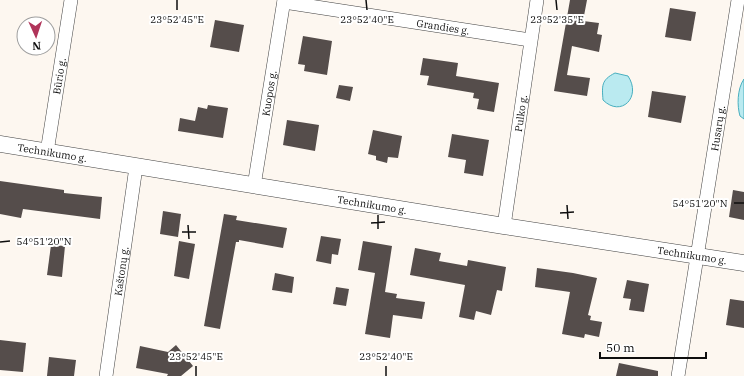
<svg xmlns="http://www.w3.org/2000/svg" width="744" height="376" font-family="'IBM Plex Serif',serif">
	<style>
		.water { fill: #baeaf0; stroke: #48afbf }
		.building { fill: #554d4b }
		.lines { fill: none; stroke-linecap: round; stroke-linejoin: round }
		.minor-casing { stroke: #414141; stroke-width: 14 }
		.tertiary-casing { stroke: #414141; stroke-width: 17 }
		.minor { stroke: #fff; stroke-width: 13 }
		.tertiary { stroke: #fff; stroke-width: 16 }
		.ticks { fill: none; stroke: #0e0e0e; stroke-width: 1.5 }
		.labels { text-anchor: middle; dominant-baseline: central; stroke-width: 4; stroke-linejoin: round; paint-order: stroke }
		.street-label { font-size: 10px; fill: #0e0e0e; stroke: #fff }
		.ticks-label { font-size: 10px; text-anchor: middle; fill: #0e0e0e; stroke: #fff; stroke-width: 4; stroke-linejoin: round; paint-order: stroke }
	</style>
	<rect width="100%" height="100%" fill="#fdf7f0"/>
	<g class="water">
		<path d="M615,73L628,76C642,97 621,118 603,100C602,86 601,80 615,73Z"/>
		<path d="M744,79V119L740,116C737,106 737,89 744,79Z"/>
	</g>
	<g class="building">
		<path d="M570,0H587L583,21L599,23L597,34L602,35L599,52L572,46L567,75L590,78L587,96L554,91Z"/>
		<path d="M670,8L696,12L691,41L665,37Z"/>
		<path d="M215,20L244,25L239,52L210,47Z"/>
		<path d="M303,36L332,41L327,75L304,71L305,65L298,64Z"/>
		<path d="M423,58L458,63L456,76L499,83L494,112L477,109L479,99L473,98L474,93L427,85L429,76L420,75Z"/>
		<path d="M339,85L353,87L350,101L336,98Z"/>
		<path d="M652,91L686,96L681,123L648,117Z"/>
		<path d="M208,105L228,108L223,138L178,131L180,118L195,121L198,107L207,109Z"/>
		<path d="M287,120L319,125L315,151L283,145Z"/>
		<path d="M373,130L402,136L398,158L388,157L387,163L376,160V156L368,154Z"/>
		<path d="M452,134L489,140L483,176L464,173L466,160L448,157Z"/>
		<path d="M0,181L64,190V193L102,197L100,219L23,209L21,218L0,214Z"/>
		<path d="M733,190L744,192V220L729,217Z"/>
		<path d="M163,211L181,214L178,237L160,234Z"/>
		<path d="M224,214L237,216L236,220L287,228L283,248L239,240V242H236L220,329L204,326Z"/>
		<path d="M321,236L341,239L338,255L332,254L331,264L316,261Z"/>
		<path d="M179,241L195,244L189,279L174,276Z"/>
		<path d="M363,241L392,246L385,292L397,294L396,298L425,302L422,319L393,315L390,338L365,334L375,273L358,270Z"/>
		<path d="M51,245L65,246L62,277L47,275Z"/>
		<path d="M415,248L441,253L439,261L467,266L468,260L506,267L502,291L497,290L491,315L476,311L474,320L459,317L465,285L410,275Z"/>
		<path d="M537,268L573,273L597,278L588,315L591,316L590,320L602,322L599,337L585,334L584,338L562,334L570,292L535,287Z"/>
		<path d="M275,273L294,277L292,293L272,290Z"/>
		<path d="M627,280L649,284L644,312L629,310L631,299L623,298Z"/>
		<path d="M336,287L349,289L346,306L333,304Z"/>
		<path d="M730,299L744,301V328L726,325Z"/>
		<path d="M0,340L26,343L23,372L0,370Z"/>
		<path d="M176,345L193,366L181,376H167L168,374L136,368L140,346L168,352Z"/>
		<path d="M49,357L76,360L74,376H47Z"/>
		<path d="M619,363L658,371V376H616Z"/>
	</g>
	<g class="lines">
		<g class="minor-casing">
			<g id="minor">
				<path id="s1" d="M284,2L530,40"/>
				<path id="s2" d="M47,152L71,0"/>
				<path id="s3" d="M254,186L284,0"/>
				<path id="s4" d="M504,226L537,0"/>
				<path id="s5" d="M106,376L136,167"/>
				<path id="s6" d="M678,376L738,0"/>
			</g>
		</g>
		<g class="tertiary-casing">
			<g id="tertiary">
				<path id="s7" d="M0,144L504,226L744,263"/>
			</g>
		</g>
		<use href="#minor" class="minor"/>
		<use href="#tertiary" class="tertiary"/>
	</g>
	<path class="ticks" d="M177,0V10M366,0L367,10M556,0L557,10M734,203H744M567,205L568,219M560,213L574,212M378,215V229M371,223L385,222M188,225L189,239M182,232H196M0,242L10,241M196,366V376M386,366V376"/>
	<g class="labels">
		<g class="street-label">
			<text stroke="none"><textPath href="#s1" startOffset="161">Grandies g.</textPath></text>
			<text stroke="none"><textPath href="#s2" startOffset="77">Būrio g.</textPath></text>
			<text stroke="none"><textPath href="#s3" startOffset="94">Kuopos g.</textPath></text>
			<text stroke="none"><textPath href="#s4" startOffset="114">Pulko g.</textPath></text>
			<text stroke="none"><textPath href="#s6" startOffset="251">Husarų g.</textPath></text>
			<text stroke="none"><textPath href="#s7" startOffset="53">Technikumo g.</textPath></text>
			<text stroke="none"><textPath href="#s7" startOffset="377">Technikumo g.</textPath></text>
			<text stroke="none"><textPath href="#s7" startOffset="701">Technikumo g.</textPath></text>
			<text stroke="none"><textPath href="#s5" startOffset="106">Kaštonų g.</textPath></text>
		</g>
	</g>
	<g class="ticks-label">
		<text x="177" y="23">23°52'45"E</text>
		<text x="367" y="23">23°52'40"E</text>
		<text x="557" y="23">23°52'35"E</text>
		<text x="700" y="207">54°51'20"N</text>
		<text x="44" y="245">54°51'20"N</text>
		<text x="196" y="360">23°52'45"E</text>
		<text x="386" y="360">23°52'40"E</text>
	</g>
	<g transform="translate(36 36) rotate(177)"><circle r="19" fill="#ffffff" stroke="#9f9f9f"/>
	<path d="M0-3L7 15L0 10L-7 15Z" fill="#b0345a"/>
	<text y="-6" font-size="11" font-weight="bold" text-anchor="middle" fill="#0e0e0e">N</text>
	</g>
	<path d="M600 352v6h106v-6" fill="none" stroke="#0e0e0e" stroke-width="2"/>
	<text x="606" y="352" font-size="12" fill="#0e0e0e" stroke="#ffffff" stroke-width="3" paint-order="stroke">50 m</text>
</svg>
